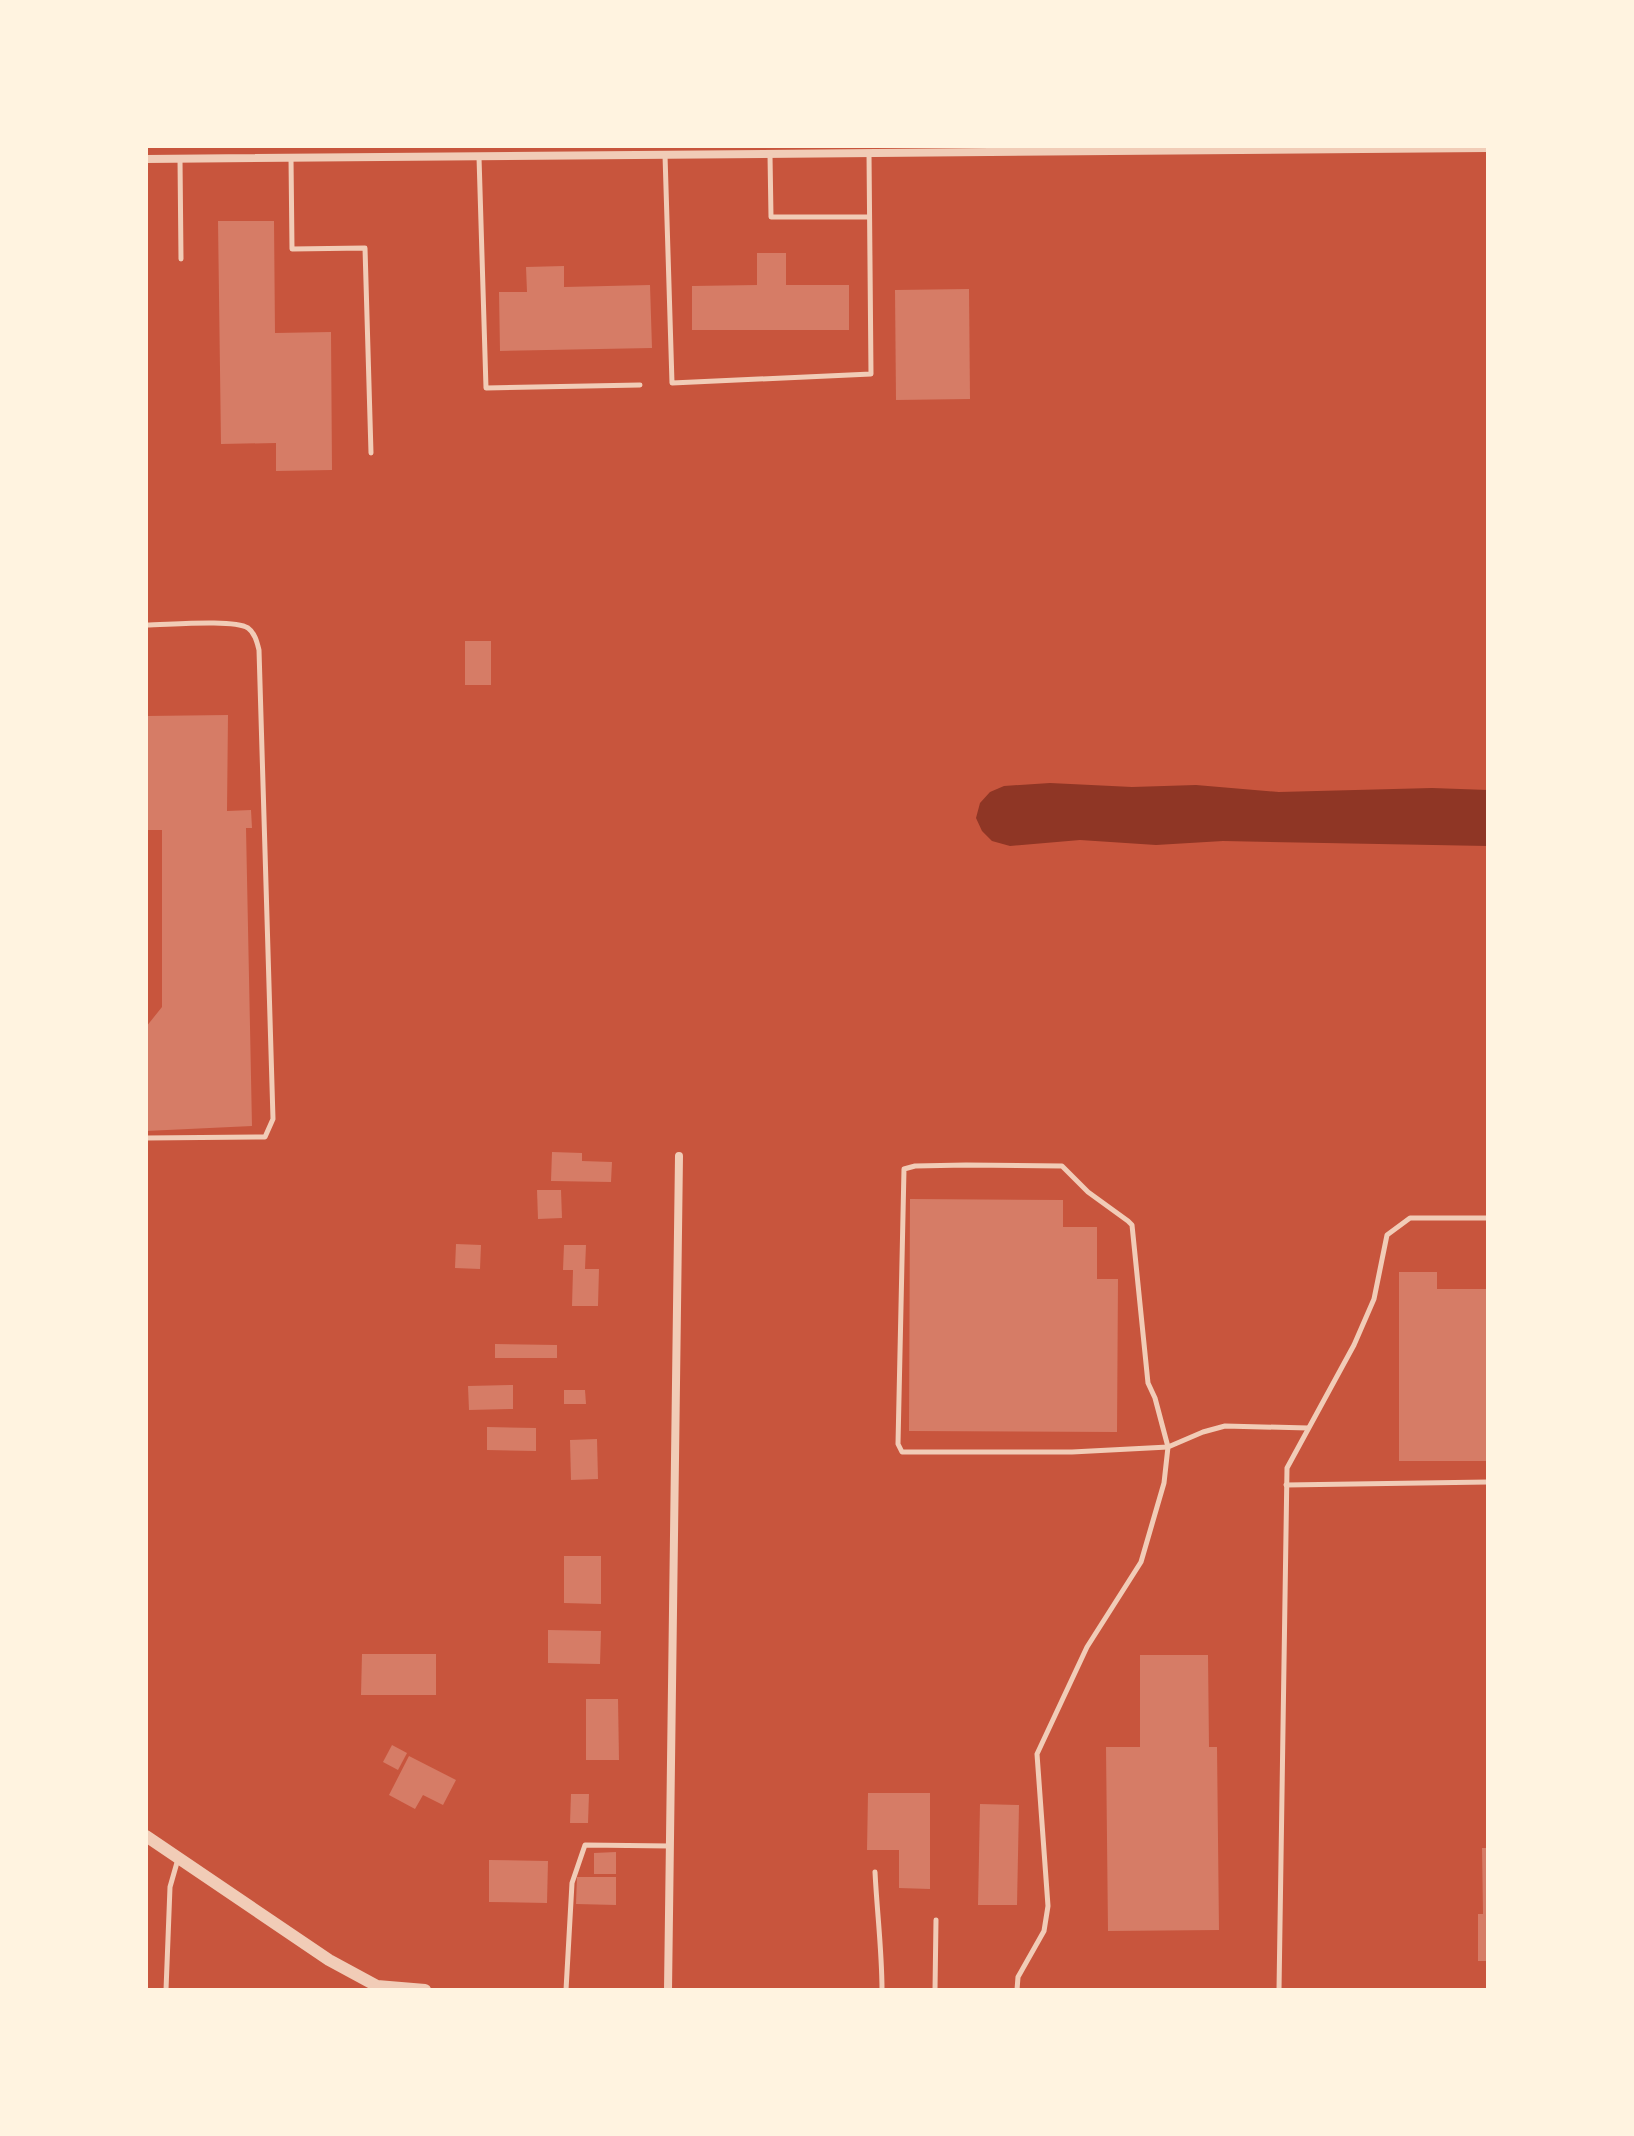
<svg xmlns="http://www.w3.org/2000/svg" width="1634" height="2136" font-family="Rubik,sans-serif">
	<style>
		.water { fill: #8f3625 }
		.building { fill: #d67c66 }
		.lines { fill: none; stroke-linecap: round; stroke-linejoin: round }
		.service { stroke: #f1ccb7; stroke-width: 5 }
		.minor { stroke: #f1ccb7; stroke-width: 8 }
		.tertiary { stroke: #f1ccb7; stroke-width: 12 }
	</style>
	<rect width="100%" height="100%" fill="#c8553d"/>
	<path class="water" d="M1050,783L1132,787L1196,785L1279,792L1432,788L1488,790V846L1223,841L1156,845L1080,840L1010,846L992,841L982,831L976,818L980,803L990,792L1004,786Z"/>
	<g class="building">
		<path d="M218,221H274L275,333L331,332L332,470L276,471V443L221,444Z"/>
		<path d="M757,253H786V285H849V330H692V286L757,285Z"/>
		<path d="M564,266V287L650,285L652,348L500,351L499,292H527L526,267Z"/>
		<path d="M969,289L970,399L896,400L895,290Z"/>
		<rect x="465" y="641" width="26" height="44"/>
		<path d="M228,715L227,811L251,810L252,828H246L252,1126L146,1131V1027L162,1007V830H146V716Z"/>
		<path d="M552,1152L582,1153V1161L612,1162L611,1182L551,1181Z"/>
		<path d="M537,1190H561L562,1218L538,1219Z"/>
		<path d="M910,1199L1063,1200V1227H1097V1279H1118L1117,1432L909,1431Z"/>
		<path d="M456,1244L481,1245L480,1269L455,1268Z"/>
		<path d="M564,1245H586L585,1269H599L598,1306H572L573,1270H563Z"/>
		<path d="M1399,1272H1437V1289H1488V1461H1399Z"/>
		<path d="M495,1344L557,1345V1358H495Z"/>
		<path d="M513,1385V1409L469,1410L468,1386Z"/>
		<path d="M564,1390H585L586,1404H564Z"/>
		<path d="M487,1427L536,1428V1451L487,1450Z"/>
		<path d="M597,1439L598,1479L571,1480L570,1440Z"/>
		<path d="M564,1556H601V1604L564,1603Z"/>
		<path d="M548,1630L601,1631L600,1664L548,1663Z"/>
		<path d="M362,1654H436V1695H361Z"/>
		<path d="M1140,1655H1208L1209,1747H1217L1219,1930L1108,1931L1106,1747H1140Z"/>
		<path d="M586,1699H618L619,1760H586Z"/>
		<path d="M392,1745L407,1753L398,1770L383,1762Z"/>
		<path d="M409,1756L456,1780L443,1805L423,1795L415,1809L389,1795Z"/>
		<path d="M868,1793H930V1889L899,1888V1850H867Z"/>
		<path d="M571,1794H589L588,1823H570Z"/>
		<path d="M980,1804L1019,1805L1017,1905H978Z"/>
		<path d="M1482,1848H1488V1961H1478V1914H1483Z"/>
		<path d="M616,1852V1874H594V1853Z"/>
		<path d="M489,1860L548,1861L547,1903L489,1902Z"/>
		<path d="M577,1877H616V1905L576,1904Z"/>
	</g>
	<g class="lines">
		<g class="service">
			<path d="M665,155L672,383L871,374L869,153"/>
			<path d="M770,155L771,217H869"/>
			<path d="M479,157L486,388L640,385"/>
			<path d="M291,158L292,249L365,248L371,453"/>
			<path d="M180,159L181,259"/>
			<path d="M146,625C167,625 233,619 248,628C255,633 257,642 259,650L273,1119L265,1137L146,1138"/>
			<path d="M966,1165L1062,1166L1088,1192L1128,1221L1132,1225L1148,1383L1155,1398L1168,1447L1072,1452H902L898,1444L904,1169L915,1166Z"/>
			<path d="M1286,1485L1488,1482"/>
			<path d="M875,1872C877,1912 882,1951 882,1990"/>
			<path d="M166,1990L170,1887L178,1859"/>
			<path d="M566,1990L572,1883L585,1845L670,1846"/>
			<path d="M935,1990L936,1920"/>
			<path d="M1017,1990L1018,1977L1044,1931L1048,1906L1037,1754L1087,1647L1141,1562L1164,1483L1168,1447L1203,1432L1225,1426L1308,1428"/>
			<path d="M1279,1990L1287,1468L1354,1345L1374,1299L1387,1235L1410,1218H1488"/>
		</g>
		<g class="minor">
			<path d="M146,159L1488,148"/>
			<path d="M668,1990L679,1156"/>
		</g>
		<path class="tertiary" d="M146,1836L329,1960L377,1986L425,1990"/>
	</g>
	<rect width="1634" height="2136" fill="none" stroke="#fff3e0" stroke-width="296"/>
</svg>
